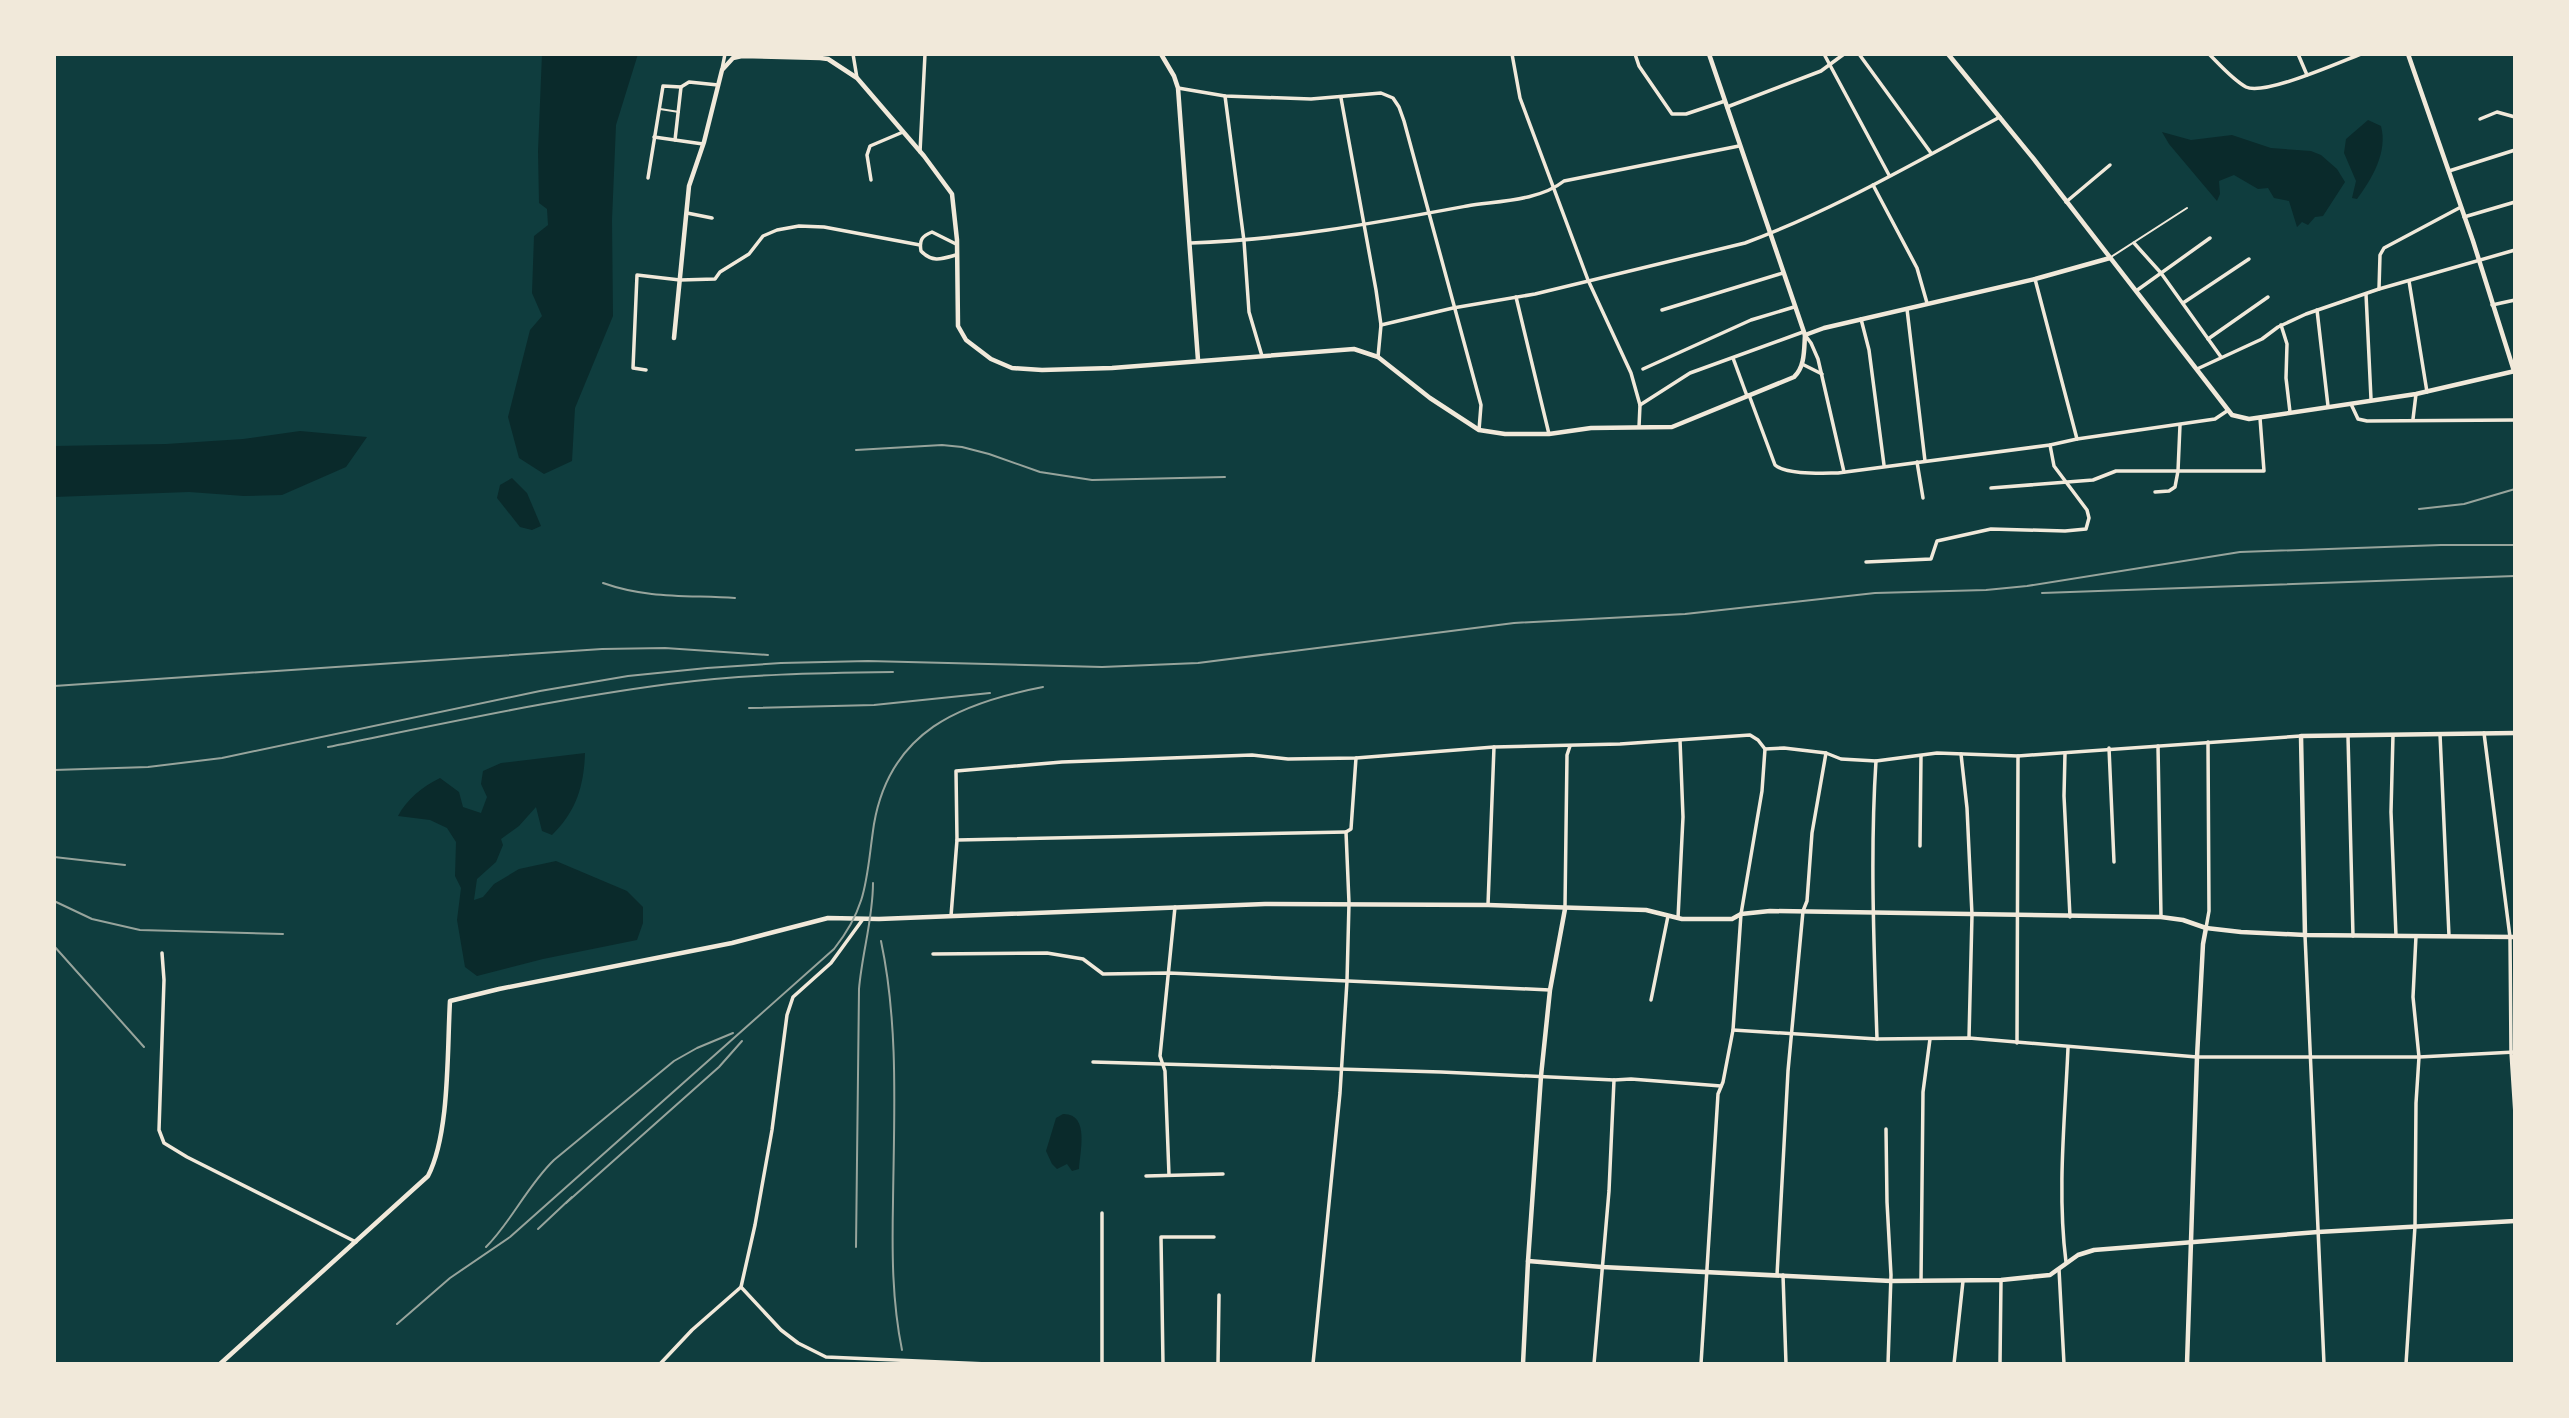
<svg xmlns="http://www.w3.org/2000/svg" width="2569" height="1418" font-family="Commissioner,sans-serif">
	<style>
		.water { fill: #0a2a2b }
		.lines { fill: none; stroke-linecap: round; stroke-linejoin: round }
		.service { stroke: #f1e9da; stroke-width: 2 }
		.minor { stroke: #f1e9da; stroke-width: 3.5 }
		.tertiary { stroke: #f1e9da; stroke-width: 4.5 }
		.secondary { stroke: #f1e9da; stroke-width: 4.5 }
		.rail { stroke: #97a49c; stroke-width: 2 }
	</style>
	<rect width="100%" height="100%" fill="#0f3d3e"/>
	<g class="water">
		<path d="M542,54H638L616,125L612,220L613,316L575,408L572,461L544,474L519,458L508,417L530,330L542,316L532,293L534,236L548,225L547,209L539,203L538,151Z"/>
		<path d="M2368,120L2381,126C2388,152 2372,179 2357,199L2352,198L2356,181L2344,153L2346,139Z"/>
		<path d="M2162,132L2191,140L2232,135L2271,148L2311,151L2321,155L2337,169L2345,182L2323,216L2315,217L2308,225L2302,222L2297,227L2289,201L2274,198L2268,188L2258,189L2234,175L2219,181L2220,194L2217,201L2169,144Z"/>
		<path d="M300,431L367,437L346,467L282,495L244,496L189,492L54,497V446L166,444L243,439Z"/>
		<path d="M512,478L527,493L541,526L532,530L520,527L497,498L500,485Z"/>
		<path d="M585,753C584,786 576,812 552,835L542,831L536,807L519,826L501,839L503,845L496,862L477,879L474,900L483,897L494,884L519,869L556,861L627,891L643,907V923L637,940L543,959L477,976L465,967L457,920L461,888L455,876L456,842L447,828L430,820L398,816C407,799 422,787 440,778L459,792L463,807L481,813L487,797L481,784L483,771L501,763Z"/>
		<path d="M1063,1114C1090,1113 1080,1152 1079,1169L1072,1171L1067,1164L1057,1169L1052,1164L1046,1151L1056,1118Z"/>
	</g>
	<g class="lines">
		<g class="service">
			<path d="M660,109L679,112"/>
			<path d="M2111,257L2187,208"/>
		</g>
		<g class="minor">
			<path d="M853,54L857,78"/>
			<path d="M1512,54L1520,98L1588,280L1631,373L1640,405L1639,427"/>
			<path d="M1635,54L1639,66L1672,114H1686L1725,101"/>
			<path d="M1824,54L1889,175"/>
			<path d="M1859,54L1931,153"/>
			<path d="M2209,54C2220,65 2233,80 2246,87C2264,96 2340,62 2361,54"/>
			<path d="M2298,54L2307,75"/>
			<path d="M722,69L725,54"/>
			<path d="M1178,88L1225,96L1311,99L1381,93L1393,98L1399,107L1404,121L1481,405L1479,430"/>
			<path d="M1225,96L1244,241L1249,312L1262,356"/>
			<path d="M1341,98L1376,290L1381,325L1378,357"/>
			<path d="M1727,107L1821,71L1844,54"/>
			<path d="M2480,119L2497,112L2515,117"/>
			<path d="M654,137L703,144"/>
			<path d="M675,140L681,87"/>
			<path d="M920,152L925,54"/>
			<path d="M2449,171L2515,150"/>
			<path d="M648,178L663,86L681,87L689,82L718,85"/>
			<path d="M871,180L867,155L870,146L903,132"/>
			<path d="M1873,185L1917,268L1927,303"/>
			<path d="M2066,202L2110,165"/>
			<path d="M687,213L712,218"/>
			<path d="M2464,217L2515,202"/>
			<path d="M1191,243C1284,240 1375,223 1467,206C1497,201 1539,201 1564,181L1739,146"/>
			<path d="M2134,243L2161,273L2221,357"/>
			<path d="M956,255C942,259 932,263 921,251C919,240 922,236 932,232L956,244"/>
			<path d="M2035,279L2077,439"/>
			<path d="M2409,281L2427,392"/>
			<path d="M2379,289L2380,255L2384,248L2461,207"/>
			<path d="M2136,291L2210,238"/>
			<path d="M2366,294L2371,399"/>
			<path d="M1516,297L1549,434"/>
			<path d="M2183,303L2249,259"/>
			<path d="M2492,305L2515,300"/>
			<path d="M1907,309L1925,461"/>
			<path d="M1662,310L1783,273"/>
			<path d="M2317,310L2328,406"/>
			<path d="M1861,319L1869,350L1884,465"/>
			<path d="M1381,325L1453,308L1535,294L1745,243C1834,210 1917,161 2000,117"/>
			<path d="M2281,325L2287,344L2286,378L2290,412"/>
			<path d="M1805,335L1811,343L1818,359L1844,472"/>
			<path d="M2208,339L2268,297"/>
			<path d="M1733,358L1747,396"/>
			<path d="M1802,364L1822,374"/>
			<path d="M1643,369L1751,320L1794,307"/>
			<path d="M2197,369L2262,339L2278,327L2306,314L2379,289L2515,250"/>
			<path d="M646,370L633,368L637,275L680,280L715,279L720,272L749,254L763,236L777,230L799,226L824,227L920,245"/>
			<path d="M1749,395L1775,465C1786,475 1823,473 1838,473L2050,445L2077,439L2215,419L2227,411"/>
			<path d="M2351,404L2358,419L2367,421L2515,420"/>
			<path d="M1640,405L1690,373L1803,332"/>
			<path d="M2413,419L2416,394"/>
			<path d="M1917,462L1923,498"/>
			<path d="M1991,488L2093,480L2116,471H2264L2260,418"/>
			<path d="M2155,492L2169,491L2175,487L2178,471L2180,425"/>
			<path d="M1866,562L1931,559L1937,541L1991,529L2065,531L2086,529L2089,518L2087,510L2054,466L2050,445"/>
			<path d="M2484,733L2510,937L2511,1052L2515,1114"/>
			<path d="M2440,734L2449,936"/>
			<path d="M2393,735L2391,812L2396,936"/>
			<path d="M2348,736L2353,936"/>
			<path d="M2158,746L2161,917"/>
			<path d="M2109,748L2114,862"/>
			<path d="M2065,753L2064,796L2070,917"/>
			<path d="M1961,754L1967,808L1972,915L1969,1038"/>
			<path d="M1876,761C1870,853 1874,947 1877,1039"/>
			<path d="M957,840L1346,832"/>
			<path d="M1920,846L1921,756"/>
			<path d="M1488,905L1494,747"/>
			<path d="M1565,907L1567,755L1570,746"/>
			<path d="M951,916L957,840L956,771L1062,762L1252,755L1288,759L1356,758L1494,747L1620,744L1750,735L1758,740L1765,749L1784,748L1826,753L1841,759L1876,761L1937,753L2018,756L2301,736"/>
			<path d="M1678,918L1683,817L1680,740"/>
			<path d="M2206,928L2209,911L2208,742"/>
			<path d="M2305,935L2324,1364"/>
			<path d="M162,953L164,980L159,1130L164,1143L187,1157L356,1242"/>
			<path d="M933,954L1047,953L1083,959L1103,974L1169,973L1550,990"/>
			<path d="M1651,1000L1668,916"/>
			<path d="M1733,1030L1877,1039L1969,1038L2197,1057H2419L2515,1052"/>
			<path d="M2017,1043L2018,756"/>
			<path d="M1093,1062L1441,1072L1614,1080L1631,1079L1721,1086"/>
			<path d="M1886,1129L1887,1202L1891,1275L1888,1364"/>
			<path d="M1169,1175L1165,1071L1160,1056L1175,907"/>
			<path d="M1146,1176L1223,1174"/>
			<path d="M1102,1213V1364"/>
			<path d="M2066,1262C2057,1192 2065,1118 2068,1048"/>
			<path d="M2059,1269L2064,1364"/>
			<path d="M1777,1275L1788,1071L1803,911L1807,901L1812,833L1826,753"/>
			<path d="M1783,1275L1786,1364"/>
			<path d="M1921,1281L1923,1092L1930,1039"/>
			<path d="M741,1287L781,1330L798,1343L826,1357L987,1364"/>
			<path d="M660,1364L692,1330L741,1287L755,1225L772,1130L787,1015L793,997L831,963L863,919"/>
			<path d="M1163,1364L1161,1237H1214"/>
			<path d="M1218,1364L1219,1295"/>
			<path d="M1313,1364L1340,1093L1347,981L1349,903L1346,832L1351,829L1356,758"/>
			<path d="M1594,1364L1609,1191L1614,1080"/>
			<path d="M1701,1364L1718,1094L1723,1082L1733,1030L1741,914L1762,791L1765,749"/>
			<path d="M1954,1364L1963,1281"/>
			<path d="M2000,1364L2001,1280"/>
			<path d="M2406,1364L2415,1226L2416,1103L2419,1057L2413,997L2416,936"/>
		</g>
		<g class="tertiary">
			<path d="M1161,54L1174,76L1178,88L1198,360"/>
			<path d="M2408,54L2473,241L2514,371"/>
			<path d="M1805,335L1824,328L2035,279L2110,258"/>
			<path d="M674,338L689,186L704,142L722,70L733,58L742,56L820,58L828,59L857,78L924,156L952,194L957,240L958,326L966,340L991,359L1012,368L1042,370L1112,368L1354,349L1378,357L1430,398L1479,430L1505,434H1549L1591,428L1672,427L1794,377C1805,367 1804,350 1805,335L1709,54"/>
			<path d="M2305,935L2301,736L2515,733"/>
			<path d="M1528,1261L1541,1076L1550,990L1565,909"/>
			<path d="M220,1364L428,1176C450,1133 447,1051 450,1001L499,989L732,943L828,918L879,919L1265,904L1488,905L1646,910L1682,919H1732L1741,914L1770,911L2161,917L2183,920L2206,928"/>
		</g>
		<g class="secondary">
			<path d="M1948,54L2033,158L2232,415L2249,419L2416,394L2515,371"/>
			<path d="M1523,1364L1528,1261L1602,1267L1891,1281L2001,1280L2050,1275L2078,1255L2094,1250L2318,1232L2515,1221"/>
			<path d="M2187,1364L2197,1057L2203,944L2206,928L2241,932L2305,935L2515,937"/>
		</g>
		<g class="rail">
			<path d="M856,450L942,445L962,447L989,454L1040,472L1092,480L1225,477"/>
			<path d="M2419,509L2464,504L2515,489"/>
			<path d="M603,583C648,599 688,595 735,598"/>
			<path d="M2042,593L2515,576"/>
			<path d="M54,686L602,649L665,648L768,655"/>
			<path d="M749,708L874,705L990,693"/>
			<path d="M328,747C441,724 555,699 669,684C744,674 818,673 893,672"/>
			<path d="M54,770L148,767L222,758L540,691L628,676L707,668L781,663L868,661L1102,667L1198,663L1514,623L1685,614L1875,593L1986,590L2027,586L2240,552L2441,545H2515"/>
			<path d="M54,857L125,865"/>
			<path d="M54,901L92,919L140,930L283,934"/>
			<path d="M881,941C899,1026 894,1116 893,1202C892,1252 892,1301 902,1350"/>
			<path d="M54,946L144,1047"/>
			<path d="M566,1203L719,1067L742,1041"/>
			<path d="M538,1229L572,1197"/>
			<path d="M486,1247C512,1221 527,1186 554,1160L674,1061L697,1048L733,1033"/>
			<path d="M856,1247L859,989C862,953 873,919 873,883"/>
			<path d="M397,1324L450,1278L510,1237L834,949C869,905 866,876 874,824C890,731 960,703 1043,687"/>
		</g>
	</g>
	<rect width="2569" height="1418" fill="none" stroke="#f1e9da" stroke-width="112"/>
</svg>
